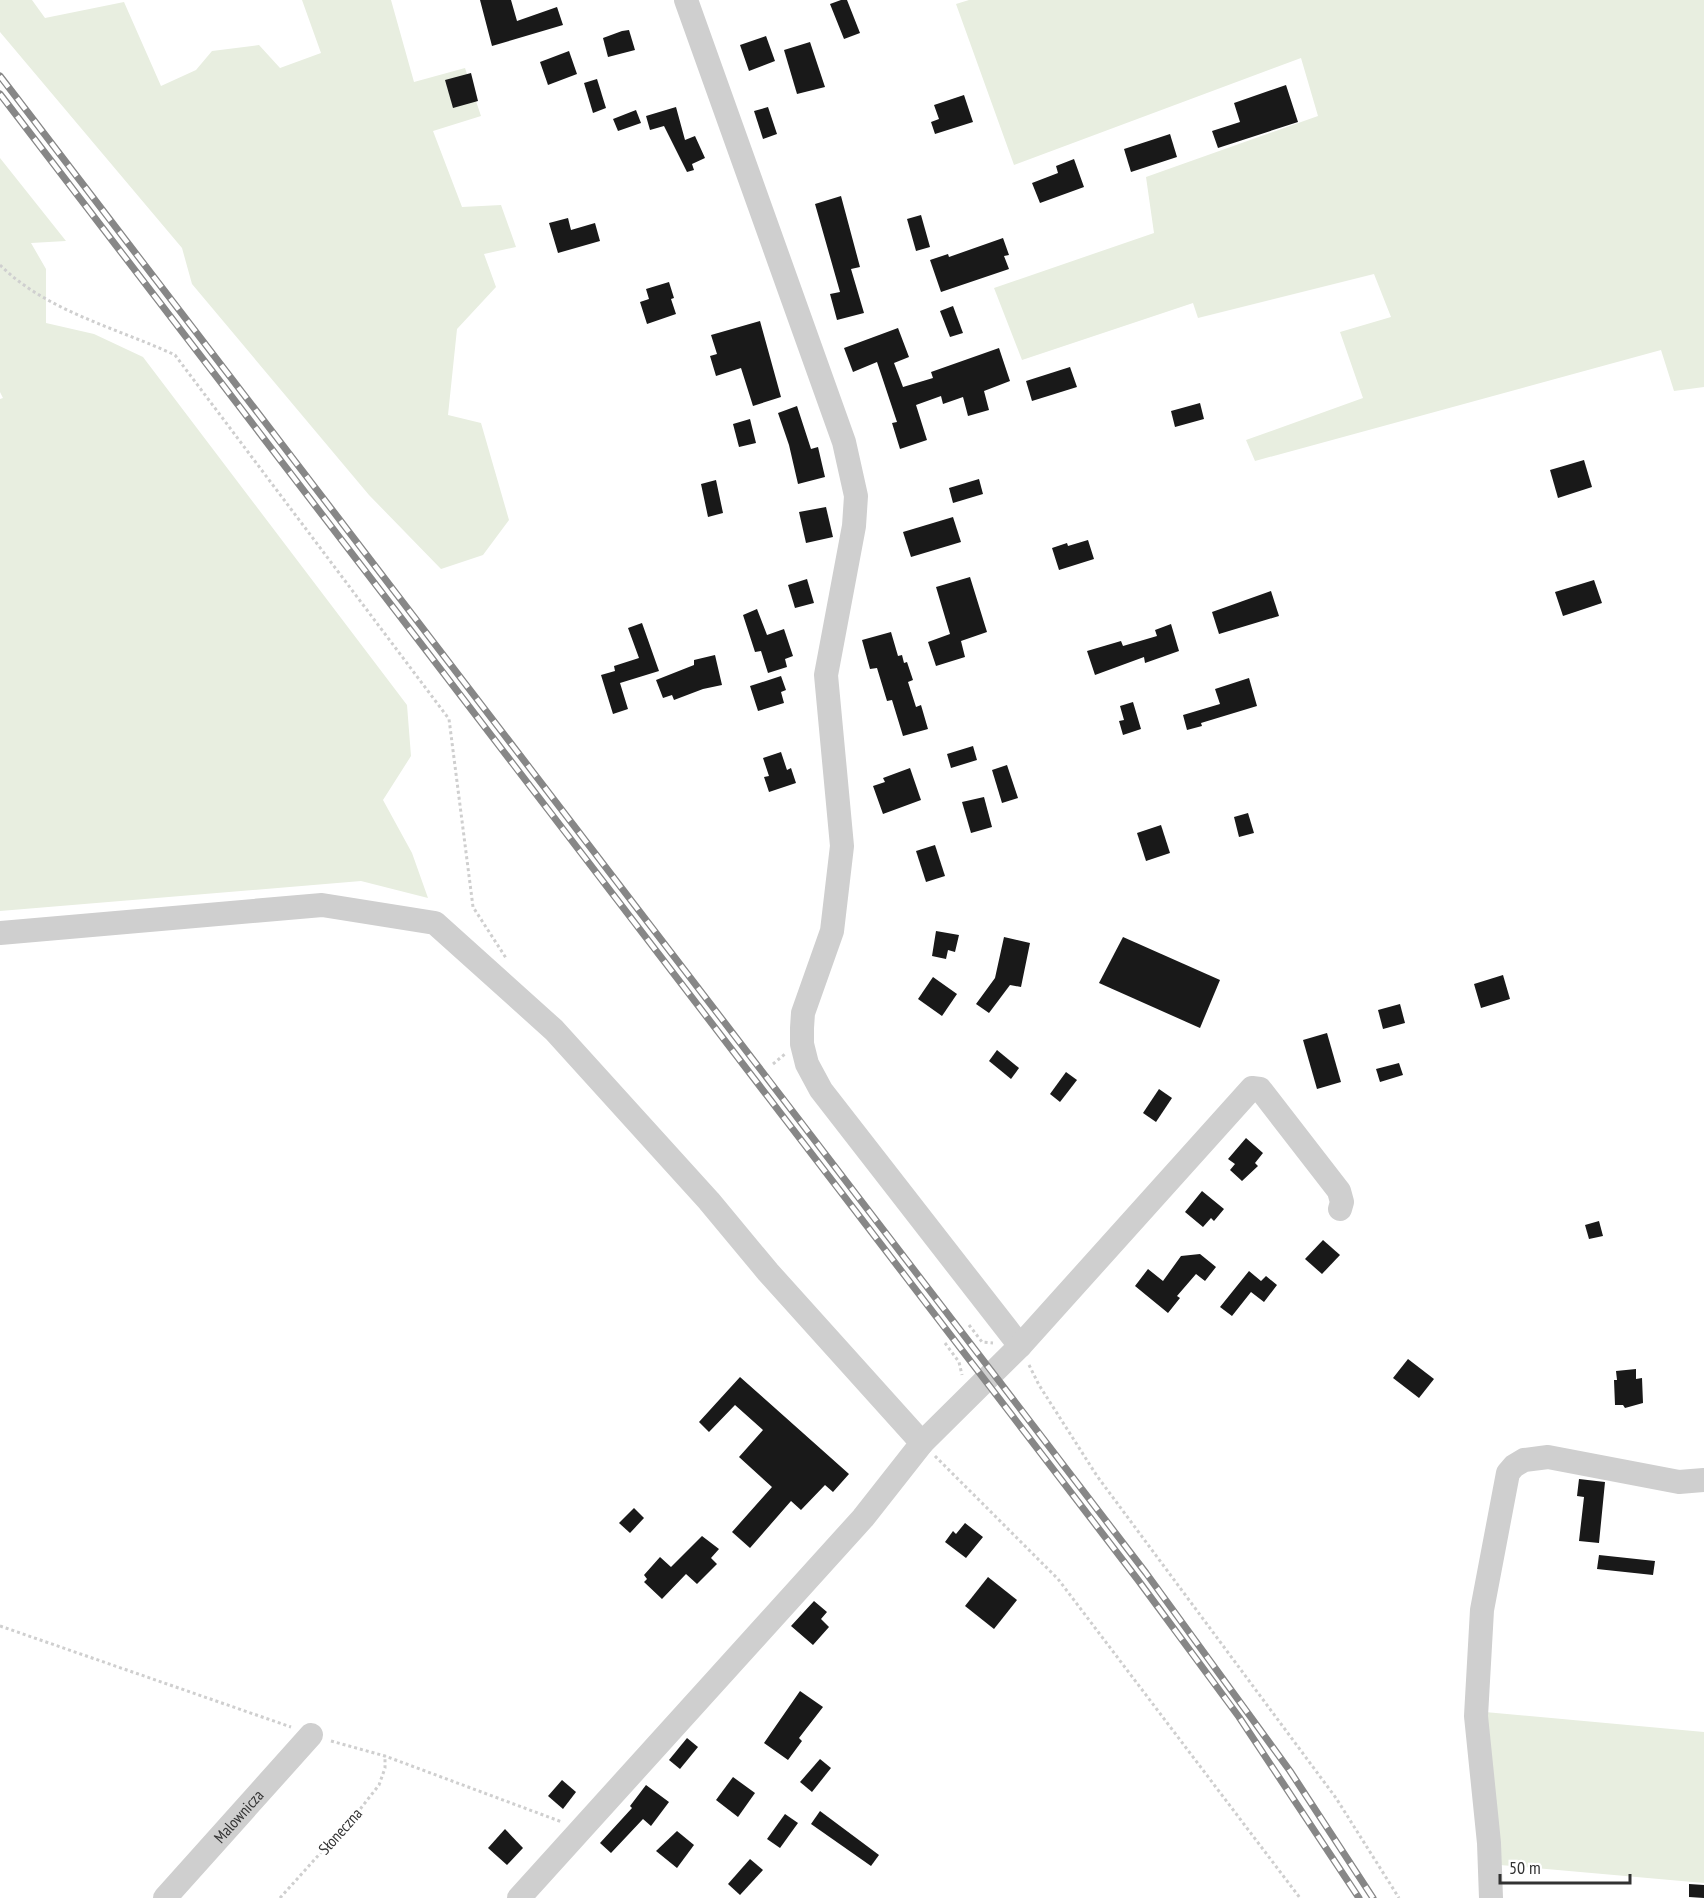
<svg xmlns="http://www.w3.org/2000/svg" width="1704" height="1898" font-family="'PT Sans Narrow',sans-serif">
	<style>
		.green { fill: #e8eee0 }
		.building { fill: #191919 }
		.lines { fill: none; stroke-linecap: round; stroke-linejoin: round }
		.path { stroke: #cfcfcf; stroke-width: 3; stroke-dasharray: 3 3; stroke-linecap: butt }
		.minor { stroke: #cfcfcf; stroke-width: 24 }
		.rail-casing { stroke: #878787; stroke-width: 7 }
		.rail { stroke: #fff; stroke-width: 4.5; stroke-dasharray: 14; stroke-linecap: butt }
		.labels { text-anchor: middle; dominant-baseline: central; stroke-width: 6; stroke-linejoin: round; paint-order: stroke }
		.street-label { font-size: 16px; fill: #323232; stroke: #fff }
	</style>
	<rect width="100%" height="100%" fill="#fff"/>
	<g class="green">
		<path d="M0,0H32L45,18L124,2L161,86L196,70L212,51L259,45L280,68L321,53L302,0H391L414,82L465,68L481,116L433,131L462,207L501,205L516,247L484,254L496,287L457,329L448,415L481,423L509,520L483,555L441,569L369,495L192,284L182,248L0,32Z"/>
		<path d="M969,0H1704V387L1674,391L1661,350L1255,461L1246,440L1363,398L1340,332L1391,317L1374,274L1198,318L1193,303L1022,360L994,288L1154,233L1146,177L1318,116L1301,58L1014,165L956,4Z"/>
		<path d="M0,158L66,241L31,243L46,269V323L94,334L143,357L407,705L411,756L383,800L412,853L428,898L361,881L0,911V399L3,398L0,392Z"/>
		<path d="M1485,1712L1704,1732V1883L1500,1865Z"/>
	</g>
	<g class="building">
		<path d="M480,0H511L517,21L557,7L563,25L492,46Z"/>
		<path d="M841,0H847L860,33L844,39L830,4Z"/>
		<path d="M629,30L635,50L608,57L603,38L622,31Z"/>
		<path d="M766,36L775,61L749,71L740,45Z"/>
		<path d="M810,42L825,87L797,94L784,50Z"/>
		<path d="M569,51L577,74L548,85L540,62Z"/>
		<path d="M471,73L478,101L453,108L445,80Z"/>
		<path d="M597,79L606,108L593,113L584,83Z"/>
		<path d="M1286,85L1298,122L1218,148L1212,131L1240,122L1234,103Z"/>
		<path d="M964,95L973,122L935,134L931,122L939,119L934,105Z"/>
		<path d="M676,107L685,140L695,136L705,158L692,164L694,170L687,172L664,126L650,130L646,116Z"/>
		<path d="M768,107L777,134L763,139L754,111Z"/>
		<path d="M636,110L641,123L618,131L613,119Z"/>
		<path d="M1170,134L1177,157L1131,172L1124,149Z"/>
		<path d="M1074,159L1084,187L1040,203L1032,183L1058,173L1056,166Z"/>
		<path d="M841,196L860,267L851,269L864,313L837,320L830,294L840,292L815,204Z"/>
		<path d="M921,215L930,247L916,251L907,219Z"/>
		<path d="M568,218L571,230L595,223L600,241L558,253L549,223Z"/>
		<path d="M1003,238L1009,255L1004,256L1009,269L941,292L930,260L948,254L949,257Z"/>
		<path d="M669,282L674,298L671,299L676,314L647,324L640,302L649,299L646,289Z"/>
		<path d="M953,306L963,333L950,337L940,311Z"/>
		<path d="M760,321L781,397L753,406L741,368L716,376L710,356L717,354L711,335Z"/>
		<path d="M898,328L909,357L894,363L903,387L933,378L931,372L999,348L1010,381L984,391L989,410L968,416L963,397L943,404L941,396L916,405L927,440L900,449L892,423L897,422L877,362L853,372L844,348Z"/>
		<path d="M1070,367L1077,387L1032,401L1026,381Z"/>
		<path d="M1200,403L1204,419L1175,427L1171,411Z"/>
		<path d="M797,406L811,449L818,447L825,477L798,484L789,445L778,413Z"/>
		<path d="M750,419L756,443L739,447L733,424Z"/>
		<path d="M1584,460L1592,487L1558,498L1550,470Z"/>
		<path d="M979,479L983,494L953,503L949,488Z"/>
		<path d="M716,480L723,513L708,517L701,484Z"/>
		<path d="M826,507L833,537L806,543L799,512Z"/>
		<path d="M953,517L961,542L911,557L903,532Z"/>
		<path d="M1088,540L1094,559L1059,570L1052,548L1067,543L1068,546Z"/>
		<path d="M970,577L987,632L961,641L965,657L936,666L928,642L950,634L936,587Z"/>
		<path d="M807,579L814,603L795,608L788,585Z"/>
		<path d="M1594,580L1602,603L1563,616L1555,592Z"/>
		<path d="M1271,591L1279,616L1219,634L1212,612Z"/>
		<path d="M757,609L767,635L784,629L793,656L785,659L787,667L768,673L761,651L755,652L743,615Z"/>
		<path d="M642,623L659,671L620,683L628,709L613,714L601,675L615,671L614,666L639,658L628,628Z"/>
		<path d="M1171,624L1179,651L1145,663L1144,657L1095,675L1087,651L1121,641L1123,646L1157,636L1155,630Z"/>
		<path d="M891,632L898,656L902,655L904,663L907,662L913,680L908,682L916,707L921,705L928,729L903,736L892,700L887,701L877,668L870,669L862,640Z"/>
		<path d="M715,655L722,685L703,689L674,700L672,695L663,698L656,680L694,665V660Z"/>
		<path d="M781,676L786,690L781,692L784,703L758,711L750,686Z"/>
		<path d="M1249,678L1257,706L1201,723L1202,726L1187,730L1183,715L1220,704L1215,689Z"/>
		<path d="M1133,702L1141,729L1123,735L1119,721L1124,720L1120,706Z"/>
		<path d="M973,746L977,760L951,768L947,754Z"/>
		<path d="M781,752L787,770L791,768L796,783L769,792L764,777L769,776L763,758Z"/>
		<path d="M1007,765L1018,798L1002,803L992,770Z"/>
		<path d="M910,768L921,800L883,814L873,786L885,782L883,778Z"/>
		<path d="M984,797L992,827L971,833L962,802Z"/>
		<path d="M1248,813L1254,833L1239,837L1234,817Z"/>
		<path d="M1161,825L1170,853L1146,861L1137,833Z"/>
		<path d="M935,845L945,876L926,882L916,851Z"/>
		<path d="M936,931L959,935L955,952L948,950L946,959L932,956Z"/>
		<path d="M1004,937L1030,943L1021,987L1010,985L989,1013L976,1004L995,978Z"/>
		<path d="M1123,937L1220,980L1200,1028L1099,983Z"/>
		<path d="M1503,975L1510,999L1481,1008L1474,984Z"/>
		<path d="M933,977L957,994L942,1016L918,999Z"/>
		<path d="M1400,1004L1405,1023L1383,1029L1378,1010Z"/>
		<path d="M1327,1033L1341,1082L1317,1089L1303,1040Z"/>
		<path d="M997,1050L1019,1068L1011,1079L989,1061Z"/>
		<path d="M1399,1063L1403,1075L1380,1082L1376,1069Z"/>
		<path d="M1066,1072L1077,1080L1060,1102L1050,1094Z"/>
		<path d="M1159,1089L1172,1098L1156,1122L1143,1113Z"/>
		<path d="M1246,1138L1263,1153L1255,1163L1258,1166L1242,1181L1230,1170L1235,1164L1228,1159Z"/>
		<path d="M1202,1191L1224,1209L1214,1221L1211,1218L1203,1227L1185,1212Z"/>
		<path d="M1599,1221L1603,1236L1589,1239L1585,1225Z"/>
		<path d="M1323,1240L1340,1255L1322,1274L1305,1259Z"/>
		<path d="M1200,1254L1216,1267L1205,1281L1196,1274L1177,1296L1180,1298L1168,1313L1135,1286L1148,1269L1163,1281L1181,1256Z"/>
		<path d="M1249,1271L1261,1281L1266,1276L1277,1285L1264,1302L1251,1292L1232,1316L1220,1307Z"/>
		<path d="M1408,1359L1434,1379L1419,1398L1393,1378Z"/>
		<path d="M1636,1369V1379L1642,1378L1643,1403L1625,1408L1623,1405H1615L1614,1380H1617L1616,1371Z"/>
		<path d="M740,1377L849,1474L833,1492L825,1485L801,1510L791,1501L750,1548L732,1532L772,1487L739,1457L763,1430L735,1405L709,1432L699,1422Z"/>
		<path d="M1579,1479L1605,1482L1599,1543L1579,1541L1584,1497L1577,1496Z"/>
		<path d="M634,1508L644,1518L630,1533L619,1523Z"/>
		<path d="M965,1523L983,1537L966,1558L945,1542L953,1531L956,1534Z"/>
		<path d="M702,1536L719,1549L711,1558L717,1564L697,1584L686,1574L662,1599L644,1582L647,1579L644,1575L660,1557L671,1567Z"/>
		<path d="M1599,1555L1655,1561L1653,1575L1597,1569Z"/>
		<path d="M988,1577L1017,1600L994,1629L965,1606Z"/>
		<path d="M814,1601L827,1612L821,1619L829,1627L813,1645L791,1626Z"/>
		<path d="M800,1691L823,1707L799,1738L802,1741L788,1760L764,1743Z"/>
		<path d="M687,1738L698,1747L680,1769L669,1760Z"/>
		<path d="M820,1759L831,1768L812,1792L800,1782Z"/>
		<path d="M733,1777L755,1793L738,1817L716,1800Z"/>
		<path d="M562,1780L576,1792L563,1809L548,1796Z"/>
		<path d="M646,1785L669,1802L651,1826L643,1819L611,1853L600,1843L632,1808L630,1806Z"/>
		<path d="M820,1811L879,1855L871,1866L811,1824Z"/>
		<path d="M785,1814L798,1823L780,1848L767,1839Z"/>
		<path d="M505,1829L523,1848L507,1865L488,1848Z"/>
		<path d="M677,1831L694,1845L677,1868L656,1851Z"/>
		<path d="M750,1859L763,1870L740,1895L728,1884Z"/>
		<path d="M1689,1884L1704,1885V1898L1689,1897Z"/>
	</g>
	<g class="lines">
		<g class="path">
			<path d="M0,265C46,311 117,328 175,355L449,719L473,907L506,958"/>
			<path d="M773,1064L785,1054"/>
			<path d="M969,1325L982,1342L993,1343"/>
			<path d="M945,1343L959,1362L962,1375"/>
			<path d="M1029,1365L1039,1385L1097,1476L1336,1798L1399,1898"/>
			<path d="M935,1456L1058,1579L1300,1898"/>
			<path d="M0,1626L291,1727"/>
			<path d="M331,1741L385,1756L562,1822"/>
			<path d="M280,1898L361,1808L379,1785L385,1768V1756"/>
		</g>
		<g class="minor">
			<path d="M686,0L844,442L856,496L854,526L826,675L842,846L832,931L803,1013L802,1028V1044L807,1064L821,1090L1020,1346"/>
			<path d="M0,933L322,905L435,923L554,1030L709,1201L768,1272L922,1443"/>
			<path id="s1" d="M165,1898L311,1735"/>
			<path d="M519,1898L863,1518L922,1443L1020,1346L1252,1088L1260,1089L1339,1191L1342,1202L1340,1209"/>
			<path d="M1491,1898L1489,1843L1476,1716L1482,1610L1508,1473L1514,1466L1524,1460L1548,1457L1679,1482L1704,1480"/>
		</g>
		<g class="rail-casing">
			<g id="rail">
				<path d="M0,76L1146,1573L1290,1771L1373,1898"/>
				<path d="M0,94L1138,1580L1239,1717L1359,1898"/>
			</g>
		</g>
		<use href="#rail" class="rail"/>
	</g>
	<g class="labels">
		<g class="street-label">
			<text stroke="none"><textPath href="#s1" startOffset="110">Malownicza</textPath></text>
			<text transform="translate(340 1831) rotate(-48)">Słoneczna</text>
		</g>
	</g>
	<path d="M1500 1874v9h130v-9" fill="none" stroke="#323232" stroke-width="3"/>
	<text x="1509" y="1874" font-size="18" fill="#323232" stroke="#ffffff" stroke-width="4.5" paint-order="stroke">50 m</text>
</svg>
